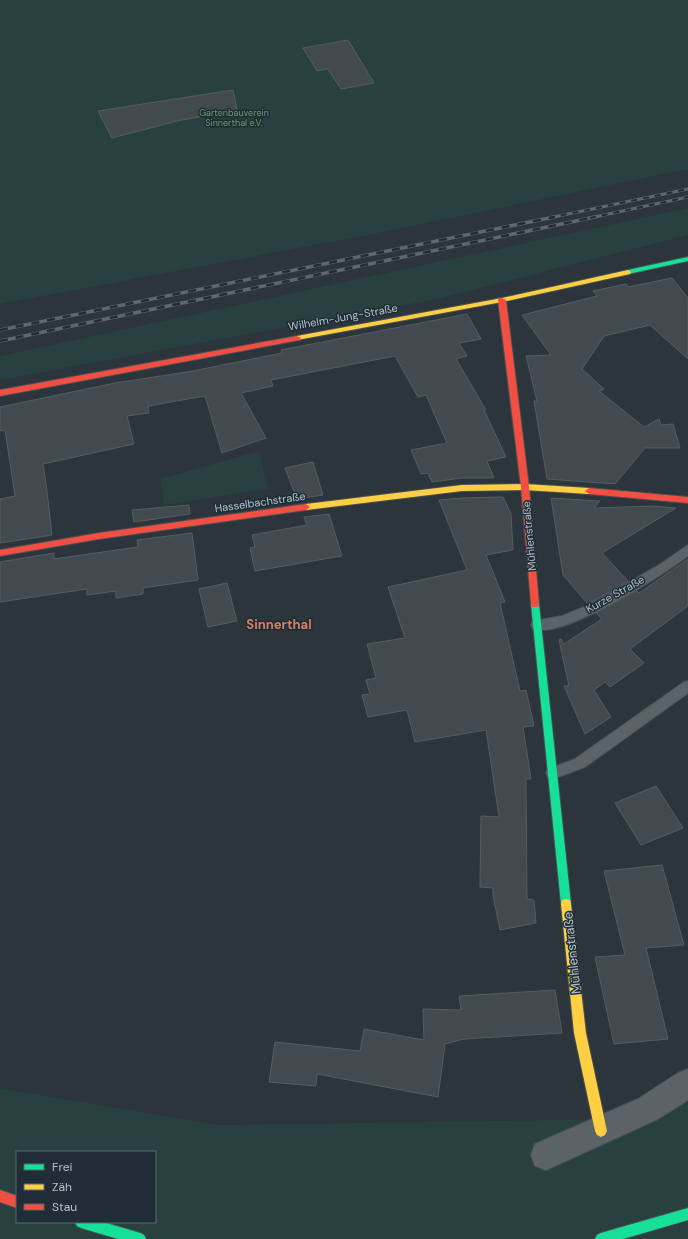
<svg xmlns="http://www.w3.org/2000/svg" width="688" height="1239" font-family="'DM Sans',sans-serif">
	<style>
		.green { fill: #28403f; fill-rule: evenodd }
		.building { fill: #424a4f; stroke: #535d62 }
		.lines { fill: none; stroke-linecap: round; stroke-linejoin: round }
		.lane-casing { stroke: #495155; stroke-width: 2 }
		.street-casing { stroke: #495155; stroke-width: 2 }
		.fast-casing { stroke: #495155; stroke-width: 2 }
		.slow-casing { stroke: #495155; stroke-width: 2 }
		.jam-casing { stroke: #495155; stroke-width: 2 }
		.lane { fill: #5c6368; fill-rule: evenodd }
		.street { fill: #5c6368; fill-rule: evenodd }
		.fast { fill: #16e098; fill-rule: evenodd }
		.slow { fill: #ffcf43; fill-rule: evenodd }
		.jam { fill: #f24e42; fill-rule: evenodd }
		.rail-far1-casing { stroke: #60676c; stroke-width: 3 }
		.rail-casing { stroke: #60676c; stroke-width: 3.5 }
		.rail-far1 { stroke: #1e2d36; stroke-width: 2; stroke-dasharray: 6; stroke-linecap: butt }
		.rail { stroke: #1e2d36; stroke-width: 2.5; stroke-dasharray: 8; stroke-linecap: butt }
		.labels { text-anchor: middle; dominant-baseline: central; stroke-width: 3; stroke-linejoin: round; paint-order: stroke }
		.far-park-label { font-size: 9px; fill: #6c9d6d; stroke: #1e2d36 }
		.street-label { font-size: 11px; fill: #b6c3cb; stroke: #1e2d36 }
		.quarter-label { font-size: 13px; font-weight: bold; fill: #d97e63; stroke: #1e2d36 }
		.near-street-label { font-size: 13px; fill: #b6c3cb; stroke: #1e2d36 }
	</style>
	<rect width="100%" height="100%" fill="#2b353b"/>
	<g class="green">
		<path d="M0,0H688V169L378,233L0,304Z"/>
		<path d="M688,208V235L437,299L0,380V356Z"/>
		<path d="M259,451L268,489L164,505L160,479Z"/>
		<path d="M0,1088L217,1125L633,1119L688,1102V1239H0ZM17,1152H155V1222H17Z"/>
	</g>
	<g class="building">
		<path d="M348,40L374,83L341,89L328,69L317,71L303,48Z"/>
		<path d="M233,90L237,110L177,121L112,138L98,111Z"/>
		<path d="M672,278L688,298V359L650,325L604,336L582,369L604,389L599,391L644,427L659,419L661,425L673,424L680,448H645L615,484L547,479L534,401H537L526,356L551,355L522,315L597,296L593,291L626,284L628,287Z"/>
		<path d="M467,314L481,339L459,343L467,356L456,359L486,410H484L506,457L487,461L494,478H462L432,482L428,473L421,474L411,450L447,443L426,395L418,397L395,356L271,380L273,386L241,393L266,438L222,453L205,396L148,406L149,413L127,416L134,444L43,464L46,483L52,535L0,543V499L15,496L5,430L0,431V407L115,383L193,371L282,353L281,350Z"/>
		<path d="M313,462L323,495L297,499L285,468Z"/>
		<path d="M503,497L511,514L513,550L486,555L505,602L500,603L520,691L526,690L534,726L523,727L531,779H526L527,899L534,900L536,923L500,930L493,896V888L480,887L481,816L499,817L486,730L415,742L407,710L368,717L362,695L370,694L366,680L376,678L367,644L405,638L388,587L467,570L439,500L462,498Z"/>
		<path d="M551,498L600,501L594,508L653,506L676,508L602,553L628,581L588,604L563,575Z"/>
		<path d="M189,505L190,514L134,522L132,510Z"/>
		<path d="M329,514L342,556L255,571L250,548L255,547L252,535L307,525L304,517Z"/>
		<path d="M192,533L198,580L143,588V594L116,598V591L87,595V589L0,602V562L54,553V559L138,547L137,540Z"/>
		<path d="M688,559V606L630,649L644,663L610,687L605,682L594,690L611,717L585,734L564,686H569L559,640L561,639L564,644L602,619L596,613L637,591L639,593Z"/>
		<path d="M227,583L237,621L208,627L199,589Z"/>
		<path d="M656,786L683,828L641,845L615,803Z"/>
		<path d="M662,865L684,945L646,948L668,1039L614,1044L595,957L625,955L604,871Z"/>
		<path d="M555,990L562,1033L464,1039L445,1044L438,1097L317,1074L316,1086L269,1082L275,1042L360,1051L364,1029L424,1040L423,1009L461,1010L459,996Z"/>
	</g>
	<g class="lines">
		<g class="lane-casing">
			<g id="lane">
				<path d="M688,545V556C661,576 564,639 533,629L531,625L533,621L562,616L589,605L659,565Z"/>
				<path d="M688,681V693L585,767L553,779L548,777L546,773L548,769L575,759L684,682Z"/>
			</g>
		</g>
		<g class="street-casing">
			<path id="street" d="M688,1069V1100L658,1119L546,1170L535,1166L531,1155L535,1144L638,1099L678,1073Z"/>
		</g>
		<g class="fast-casing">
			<g id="fast">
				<path d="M688,257V261L628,274L625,272L628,270Z"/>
				<path d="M535,600L538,601L539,604L571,904L570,908L566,909L562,908L561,904L531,604L532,601Z"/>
				<path d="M688,1208V1220L623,1239H595L597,1235L601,1233Z"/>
				<path d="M75,1222H103L140,1233L144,1235L146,1239H118L81,1228L77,1226Z"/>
			</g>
		</g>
		<g class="slow-casing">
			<g id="slow">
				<path d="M628,270L631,272L630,274L502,302L297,340L293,338L297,336L502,298Z"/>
				<path d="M525,484L589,488L593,491L589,494L525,490L462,491L306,510L302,507L306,504L462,485Z"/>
				<path d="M566,899L570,900L571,904L586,1033L607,1131L605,1135L601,1137L597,1135L595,1131L574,1033L561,904L562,900Z"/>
			</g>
		</g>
		<g class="jam-casing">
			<g id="jam">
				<path d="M499,298H502L506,300L529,487L539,604L538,607H532L531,604L521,487L498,300Z"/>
				<path d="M297,336L301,338L300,340L0,396V390Z"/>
				<path d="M589,488L688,497V503L589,494L585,491Z"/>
				<path d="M306,504L310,507L306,510L99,539L0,556V550L99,533Z"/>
				<path d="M0,1190L17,1196V1208L0,1202Z"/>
			</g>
		</g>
		<use href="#lane" class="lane"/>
		<use href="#street" class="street"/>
		<use href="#fast" class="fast"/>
		<use href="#slow" class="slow"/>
		<use href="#jam" class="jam"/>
		<g class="rail-far1-casing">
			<g id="rail-far1">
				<path d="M549,218L688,189"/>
				<path d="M590,218L688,197"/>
			</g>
		</g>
		<g class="rail-casing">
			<g id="rail">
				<path d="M0,330L554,217"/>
				<path d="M0,341L595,217"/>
			</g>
		</g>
		<use href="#rail-far1" class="rail-far1"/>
		<use href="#rail" class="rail"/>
	</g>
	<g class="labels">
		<g class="far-park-label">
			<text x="234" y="113">Gartenbauverein<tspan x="234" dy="10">Sinnerthal e.V.</tspan></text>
		</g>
		<g class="street-label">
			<text transform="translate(343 317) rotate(-10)">Wilhelm-Jung-Straße</text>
			<text transform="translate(260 502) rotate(-8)">Hasselbachstraße</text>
			<text transform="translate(529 536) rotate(-95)">Mühlenstraße</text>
			<text transform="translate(615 594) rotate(-29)">Kurze Straße</text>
		</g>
		<g class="quarter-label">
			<text x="279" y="624">Sinnerthal</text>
		</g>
		<g class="near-street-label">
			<text transform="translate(572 953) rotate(-96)">Mühlenstraße</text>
		</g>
	</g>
	<rect x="16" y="1151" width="140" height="72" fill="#1e2d36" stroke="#5b6972"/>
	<rect x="24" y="1164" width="20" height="6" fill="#16e098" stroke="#5b6972"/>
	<text x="52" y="1171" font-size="12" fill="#b6c3cb">Frei</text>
	<rect x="24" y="1184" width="20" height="6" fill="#ffcf43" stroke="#5b6972"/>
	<text x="52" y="1191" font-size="12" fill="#b6c3cb">Zäh</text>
	<rect x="24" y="1204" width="20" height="6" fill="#f24e42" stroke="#5b6972"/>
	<text x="52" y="1211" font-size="12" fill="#b6c3cb">Stau</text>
</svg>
